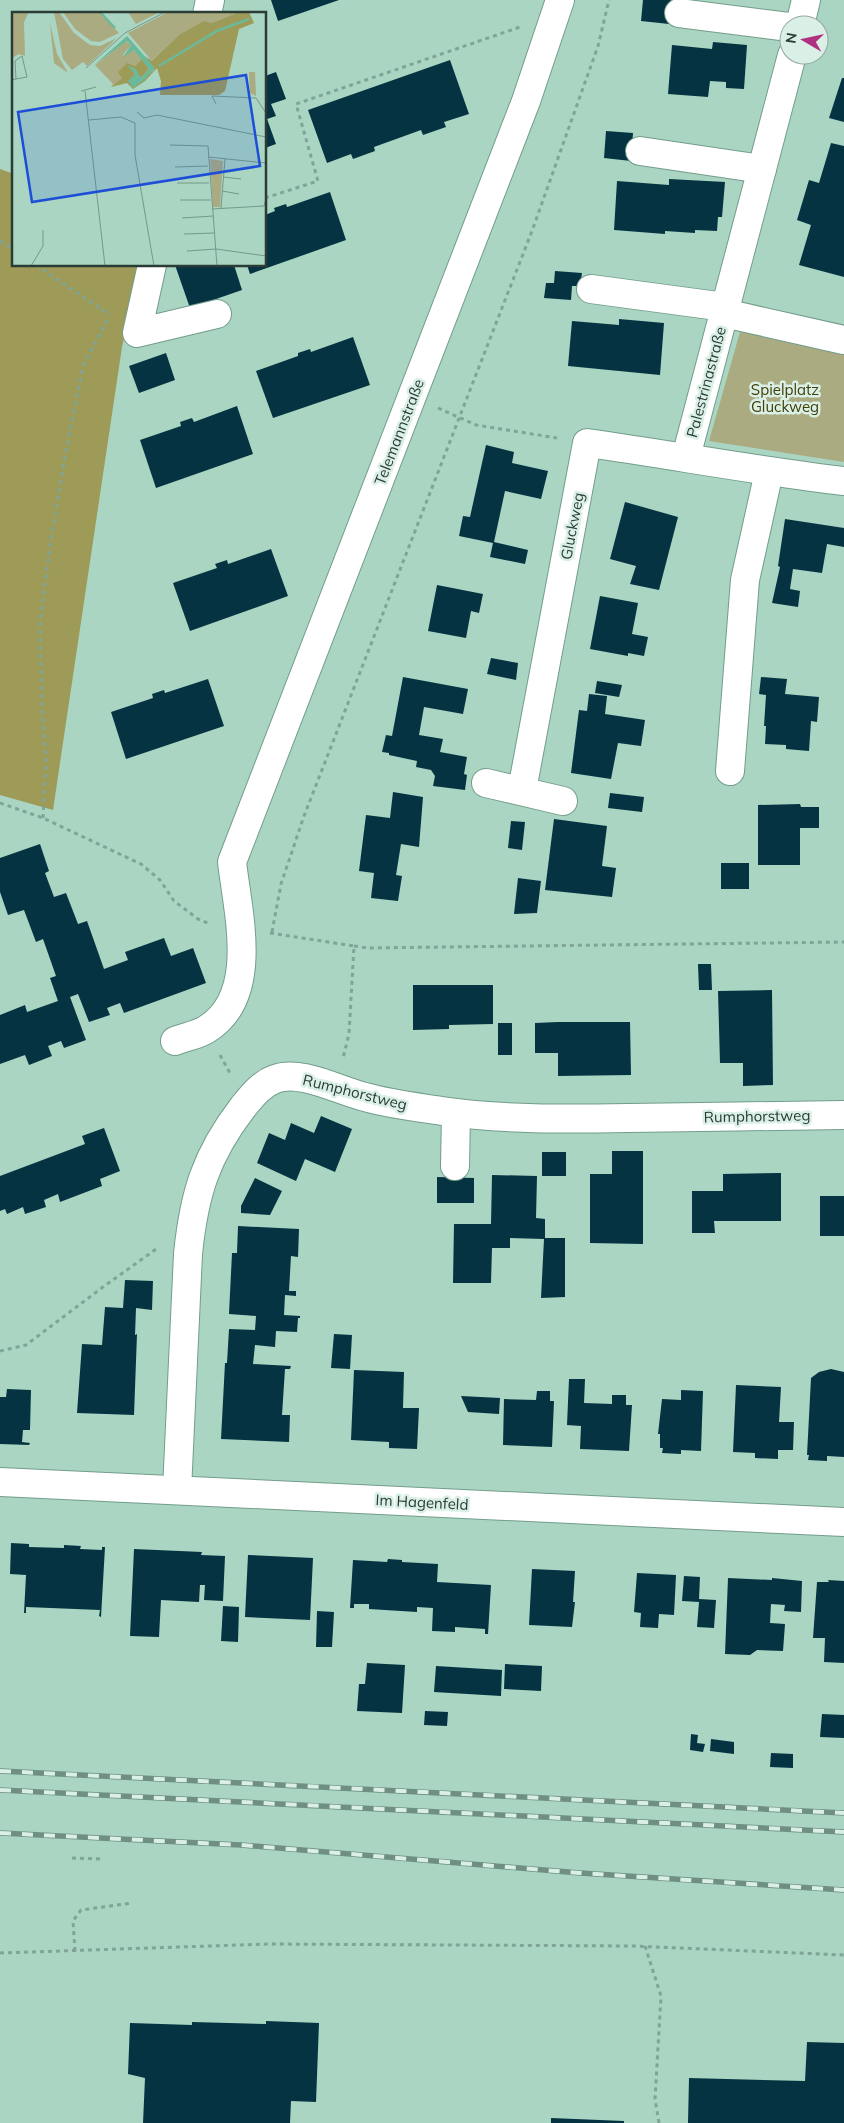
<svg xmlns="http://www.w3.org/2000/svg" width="844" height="2123" font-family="Mulish,sans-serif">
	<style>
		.green { fill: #abab81 }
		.forest { fill: #9d9b57 }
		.building { fill: #053342 }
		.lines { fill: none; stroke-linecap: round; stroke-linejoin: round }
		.minor-casing { stroke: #739d8b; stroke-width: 30 }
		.path { stroke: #80a495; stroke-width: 3; stroke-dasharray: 4 4; stroke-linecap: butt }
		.minor { stroke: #fff; stroke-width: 28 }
		.rail-casing { stroke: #6f8f82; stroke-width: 5.5 }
		.rail { stroke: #daf0e6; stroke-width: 4; stroke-dasharray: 11; stroke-linecap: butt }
		.labels { text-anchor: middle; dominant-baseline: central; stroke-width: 5; stroke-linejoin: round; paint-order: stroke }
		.street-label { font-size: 15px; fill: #2a3c35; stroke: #daf0e6 }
		.park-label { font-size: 15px; fill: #413e06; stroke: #daf0e6 }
		.inset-river { fill: none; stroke: #6bb99b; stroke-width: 2.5 }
		.inset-road { fill: none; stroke: #76988a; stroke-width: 1 }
		.view { fill: #1d4ed8; fill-opacity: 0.15; stroke: #1d4ed8; stroke-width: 2.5 }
		.inset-edge { fill: none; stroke: #2a3c35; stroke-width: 2.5 }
	</style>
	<rect width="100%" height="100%" fill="#a9d5c2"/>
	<path class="green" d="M740,332L844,354V462L709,441Z"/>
	<path class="forest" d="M0,169L14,174V265H136L139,271L122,347L53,810L0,795Z"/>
	<g class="building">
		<path d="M271,0H339L278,21Z"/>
		<path d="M643,0H671L669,24L641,21Z"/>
		<path d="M713,42L747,45L744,89L726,88V82L710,81L708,97L668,94L672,45L712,49Z"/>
		<path d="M450,60L469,114L444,122L446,127L423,135L421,130L374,147L375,151L353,159L351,154L327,163L308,110Z"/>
		<path d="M276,72L286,99L271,104L276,116L267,119L276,144L265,148V76Z"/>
		<path d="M842,78H844V122L829,118Z"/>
		<path d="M606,131L633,133L631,161L604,158Z"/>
		<path d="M831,143L844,146V277L799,265L811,225L797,220L809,180L819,183Z"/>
		<path d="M669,179L725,182L722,217H718L717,231L695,230V233L665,231V234L614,230L617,181L669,185Z"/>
		<path d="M330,192L346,240L250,274L247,265H265V215L275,211L274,208L286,204L287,207Z"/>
		<path d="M175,265H234L242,290L190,308Z"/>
		<path d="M555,271L582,273L580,286H572L571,300L544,298L546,283H554Z"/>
		<path d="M619,319L664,323L660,375L568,366L572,321L619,325Z"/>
		<path d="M353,337L370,385L273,418L256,371L298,356V353L310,349L311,352Z"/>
		<path d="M166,353L175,380L139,393L129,366Z"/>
		<path d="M237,406L253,454L156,488L140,440L181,426L180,422L192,418L194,422Z"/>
		<path d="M486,445L514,452L512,463L548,471L541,499L505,491L494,542L528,550L525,564L490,557L493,543L459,536L463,516L470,517Z"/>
		<path d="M625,502L678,517L659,590L630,584L636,566L610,559Z"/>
		<path d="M785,519L844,528V547L827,544L822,573L793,569L790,589L800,591L798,607L772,603L780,567L778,566Z"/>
		<path d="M271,549L288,596L190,631L173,583L217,568L215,564L227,560L228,564Z"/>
		<path d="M437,585L483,594L479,613L471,611L466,638L428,631Z"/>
		<path d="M600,596L638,603L632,634L648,637L644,656L628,653V656L590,649Z"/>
		<path d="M491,658L518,663L516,680L487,674Z"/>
		<path d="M403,677L468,689L463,714L424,707L419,735L443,739L440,752L467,757L464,774L467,775L465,790L433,786L435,776L431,770L416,767L417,761L389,755V753L382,752L386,735L392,736Z"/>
		<path d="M761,677L787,679L785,694L819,697L817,722L811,721L809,751L786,749V745L765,744L766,726H764L766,695L759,694Z"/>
		<path d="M208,679L224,726L126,759L111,712L153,698L152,694L164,690L165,693Z"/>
		<path d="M597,681L622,685L619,697L595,693Z"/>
		<path d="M589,694L607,696L605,714L645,720L641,746L618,743L611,779L571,773L579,710L587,711Z"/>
		<path d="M393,792L423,797L419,847L401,844L396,875L402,876L398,901L371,898L374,873L359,871L366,815L390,818Z"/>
		<path d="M610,793L644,797L642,812L608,808Z"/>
		<path d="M800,804L801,807H819V828H800V865H758V805Z"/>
		<path d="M554,819L607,826L602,866L616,868L612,897L545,890Z"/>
		<path d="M511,821L525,822L522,850L508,848Z"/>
		<path d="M40,844L49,871L45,873L54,897L66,893L78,924L87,921L104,969L128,960L125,952L164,938L171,956L193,948L206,983L124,1013L120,1003L107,1008L110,1015L89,1022L78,994L70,997L86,1040L64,1048L61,1041L48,1046L52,1056L29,1065L25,1055L0,1064V1015L25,1005L27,1012L58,1001L50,978L56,976L43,939L36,942L24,910L8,915L0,892V858Z"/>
		<rect x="721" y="863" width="28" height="26"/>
		<path d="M518,878L541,881L537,913L514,914Z"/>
		<path d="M698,964H711L712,990H699Z"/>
		<path d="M413,985H493V1024L449,1025V1029L413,1030Z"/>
		<path d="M772,990L773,1085L743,1086V1063H720L718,991Z"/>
		<path d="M558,1022H630L631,1075L558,1076V1053H535V1023Z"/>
		<rect x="498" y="1023" width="14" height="32"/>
		<path d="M321,1116L352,1129L335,1172L305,1159L296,1181L257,1163L269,1133L285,1140L291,1123L314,1133Z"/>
		<path d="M104,1128L120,1171L100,1179L102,1186L60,1202L58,1194L44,1200L46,1207L25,1214L23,1207L7,1214L5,1209L0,1211V1176L85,1144L82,1136Z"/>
		<path d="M612,1151H643V1244L590,1243V1174H612Z"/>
		<rect x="542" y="1152" width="24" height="24"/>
		<path d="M781,1173V1221H714L715,1233H692V1191H723V1174Z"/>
		<path d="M492,1175L537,1176L536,1218L545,1219V1238H565V1297L541,1298L544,1239L510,1238V1248H492L491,1283H453L454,1224H491Z"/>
		<path d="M437,1177L474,1178V1203H437Z"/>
		<path d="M255,1178L282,1191L270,1215L241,1213V1206Z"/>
		<rect x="820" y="1196" width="24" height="40"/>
		<path d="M238,1226L299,1229L298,1257L291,1256L289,1291H296V1296L285,1295L284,1315L300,1316V1318H298L297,1332L276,1331L275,1347L255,1345L253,1364L291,1366L290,1369H285L282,1415H290L289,1442L221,1439L225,1363H227L229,1329L255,1330L256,1316L229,1314L232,1253H237Z"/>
		<path d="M125,1280L153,1281L152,1310L136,1308L135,1335L137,1334L134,1415L77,1413L82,1344L102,1345L105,1307L123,1308Z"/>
		<path d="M334,1334L352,1335L350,1369L331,1368Z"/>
		<path d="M831,1369L844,1372V1457L827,1456V1461L808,1460L809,1455H807L811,1378L819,1372Z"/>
		<path d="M354,1370L404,1372L403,1408H419L417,1449L389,1448V1442L351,1440Z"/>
		<path d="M569,1379H585L584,1403L612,1404V1395H626V1405H632L629,1451L580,1449L581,1426L567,1425Z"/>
		<path d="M736,1385L781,1387L779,1422H794L793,1450H778V1459L755,1458V1453L733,1452Z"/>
		<path d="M7,1389L31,1390L30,1430H23L22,1442L30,1443L29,1445L0,1444V1397H6Z"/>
		<path d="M681,1390L703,1391L701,1451L681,1450V1454L662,1453L663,1448H660V1434H658L662,1399L681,1400Z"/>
		<path d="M537,1391H550V1401H554L552,1447L503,1445L504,1399L536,1400Z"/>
		<path d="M461,1396L500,1398L499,1414L468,1412Z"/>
		<path d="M11,1543L29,1544V1547L64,1548V1545L81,1546L80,1549L102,1550V1547H105L101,1617L99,1616L100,1610L26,1607V1613H24L26,1575L10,1574Z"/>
		<path d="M134,1549L202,1552L201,1555L225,1556L223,1601L204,1600L205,1585H200L199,1602L161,1600L159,1637L130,1636Z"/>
		<path d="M248,1555L313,1558L310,1620L245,1617Z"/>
		<path d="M388,1559L402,1560V1562L438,1564L437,1582L491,1585L488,1634H485V1629L455,1627V1632L432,1631L433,1608L417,1607V1612L369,1609V1604H354V1608H350L353,1560L387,1562Z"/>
		<path d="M532,1569L575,1571L573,1602H575L572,1627L529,1625Z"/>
		<path d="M637,1573L676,1575L674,1615L659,1614L658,1628L640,1627L641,1613L634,1612Z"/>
		<path d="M684,1576L700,1577L699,1599L716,1600L714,1628L697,1627L699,1602L682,1601Z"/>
		<path d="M728,1578L772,1580V1578L802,1581L801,1612L784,1611L785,1605L771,1604L770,1623L785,1624L783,1651L757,1650L750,1655L725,1654Z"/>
		<path d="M828,1580L844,1581V1663L824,1662L825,1638H813L817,1582H829Z"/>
		<path d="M223,1606L239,1607L238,1642L221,1641Z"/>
		<path d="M317,1611L334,1612L332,1647H316Z"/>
		<path d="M367,1663L405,1665L402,1713L357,1711L359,1684H365Z"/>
		<path d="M505,1664L542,1666L541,1691L504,1689Z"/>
		<path d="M436,1666L502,1670L501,1696L434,1692Z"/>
		<path d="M425,1711L448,1712L447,1726L424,1725Z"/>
		<path d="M822,1714L844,1715V1738L820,1737Z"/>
		<path d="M691,1734L698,1735L697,1743L705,1744L703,1752L690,1750Z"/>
		<path d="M711,1739L734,1742V1754L710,1751Z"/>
		<path d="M771,1753L793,1754V1768L770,1767Z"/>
		<path d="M266,2021L319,2023L316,2102L291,2101L290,2123H143L145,2078L128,2074L130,2023L192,2025V2022L266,2024Z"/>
		<path d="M807,2042L844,2043V2123H688L689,2078L805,2081Z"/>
		<path d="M551,2118L624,2121V2123H551Z"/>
	</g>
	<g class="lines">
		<g class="minor-casing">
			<g id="minor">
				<path d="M679,13L789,27"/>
				<path d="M207,14L210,0"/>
				<path d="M800,25L806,0"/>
				<path d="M640,151L762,169"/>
				<path d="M152,265L137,333L217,314"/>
				<path d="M591,289L725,307"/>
				<path d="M724,313L844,340"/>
				<path d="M686,457L792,55"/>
				<path d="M730,771L745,580L769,472"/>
				<path d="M486,783L563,801"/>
				<path d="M522,790L587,443C673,455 758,471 844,481"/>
				<path d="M175,1041C185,1037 198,1035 207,1029C260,996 238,914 232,862L526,101L560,0"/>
				<path d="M455,1166L456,1113"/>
				<path d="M0,1482L844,1522"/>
				<path d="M177,1490L188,1254C194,1194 206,1155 243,1107C252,1096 261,1084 275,1079C301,1069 339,1091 365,1097C390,1104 416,1107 442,1111C503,1120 567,1119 629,1118C701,1117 772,1116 844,1115"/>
			</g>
		</g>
		<g class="path">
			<path d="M265,198L318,181L296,104L520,27"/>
			<path d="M0,241L14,250"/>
			<path d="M36,265L110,315"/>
			<path d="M438,408L476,425L557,438"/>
			<path d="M0,803L43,818L141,864L160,880L174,901L198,919L210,924"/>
			<path d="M43,818L46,761L42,708L40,622L50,546L65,456L83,366L108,319"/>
			<path d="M272,932L281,884L304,816L532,231L598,46L609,0"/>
			<path d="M270,933L354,946L349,1034L343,1058"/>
			<path d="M354,946L368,948L844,942"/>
			<path d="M220,1055L231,1075"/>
			<path d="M0,1351L26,1345L103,1287L159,1247"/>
			<path d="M72,1858L101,1859"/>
			<path d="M645,1946L661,1996L655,2099L659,2123"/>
			<path d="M75,1951L73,1921L81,1910L132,1903"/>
			<path d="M0,1953L269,1944L633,1946L844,1955"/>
		</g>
		<use href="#minor" class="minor"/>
		<g class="rail-casing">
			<g id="rail">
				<path d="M0,1771L844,1813"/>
				<path d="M0,1790L844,1832"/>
				<path d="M0,1833L241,1845L580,1873L844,1890"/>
			</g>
		</g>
		<use href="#rail" class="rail"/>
	</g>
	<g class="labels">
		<g class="street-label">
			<text transform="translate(706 382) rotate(-75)">Palestrinastraße</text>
			<text transform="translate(399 432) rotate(-69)">Telemannstraße</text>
			<text transform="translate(572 526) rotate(-79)">Gluckweg</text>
			<text transform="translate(355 1092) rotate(14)">Rumphorstweg</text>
			<text transform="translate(757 1116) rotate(-1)">Rumphorstweg</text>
			<text transform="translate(422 1502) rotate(3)">Im Hagenfeld</text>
		</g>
		<g class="park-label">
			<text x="785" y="389">Spielplatz<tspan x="785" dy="17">Gluckweg</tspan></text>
		</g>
	</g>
	<g transform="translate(12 12)">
		<rect width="254" height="254" fill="#a9d5c2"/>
		<path d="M0,0H17L12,10L13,44L7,42L0,46ZM42,0H47L62,21L78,33L88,34L105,26L75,54L71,50L60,58L51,47ZM51,0H87L107,21L88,30L79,29L63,17ZM116,0H148L124,12ZM156,0H227L167,23L140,49L116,21ZM38,11L45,42L56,61L42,51ZM114,29L119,33L110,44L122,38L130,47L123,54L115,52L110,66L99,75L101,72L83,53ZM237,60H243L244,84L238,81ZM198,147L211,149L208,195H201Z" fill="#abab81"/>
		<path d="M227,0H237L242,11L227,17L213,79L207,83H148L149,69L145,56L133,69L121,77L115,71L99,75L110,66L106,60L115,51L123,54L130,47L137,57L129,66L120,57L123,62L121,76L142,58L133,44L140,49L167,23L192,9L199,11Z" fill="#9d9b57"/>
		<path d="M115,24L143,56L132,68L121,76L116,69L123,62L115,53L124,57L129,66L137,57L122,38L111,45L119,33L115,29L82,53Z" fill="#6bb99b"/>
		<path class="inset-river" d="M88,0L103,16M147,54L205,19L237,7"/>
		<path class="inset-road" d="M74,56L113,21L153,0M0,68L4,67L15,65L10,44L3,49L4,67M69,79L84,75M73,79L93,254M204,92L200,84L244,86L254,101M125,100L132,106L145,103L254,125M77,108L109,105L123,111V143L142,254M158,133L196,134L205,254M196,145L254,151M163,155L196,154M211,165L229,167M165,171H197M210,179L227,182M168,188H199M209,196L213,147M200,197L252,194L254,187M170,206L201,204M172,222L203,221M175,239L204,237L254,244M19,254L31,234V218"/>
		<path class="view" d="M234,63L248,154L20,190L6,100Z"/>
		<rect width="254" height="254" class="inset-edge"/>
	</g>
	<g transform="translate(804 40) rotate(279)"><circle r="24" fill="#daf0e6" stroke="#94a89f"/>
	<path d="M0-4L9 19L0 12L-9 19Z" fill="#b03180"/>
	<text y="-8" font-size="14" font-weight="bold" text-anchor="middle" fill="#2a3c35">N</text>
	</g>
</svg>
